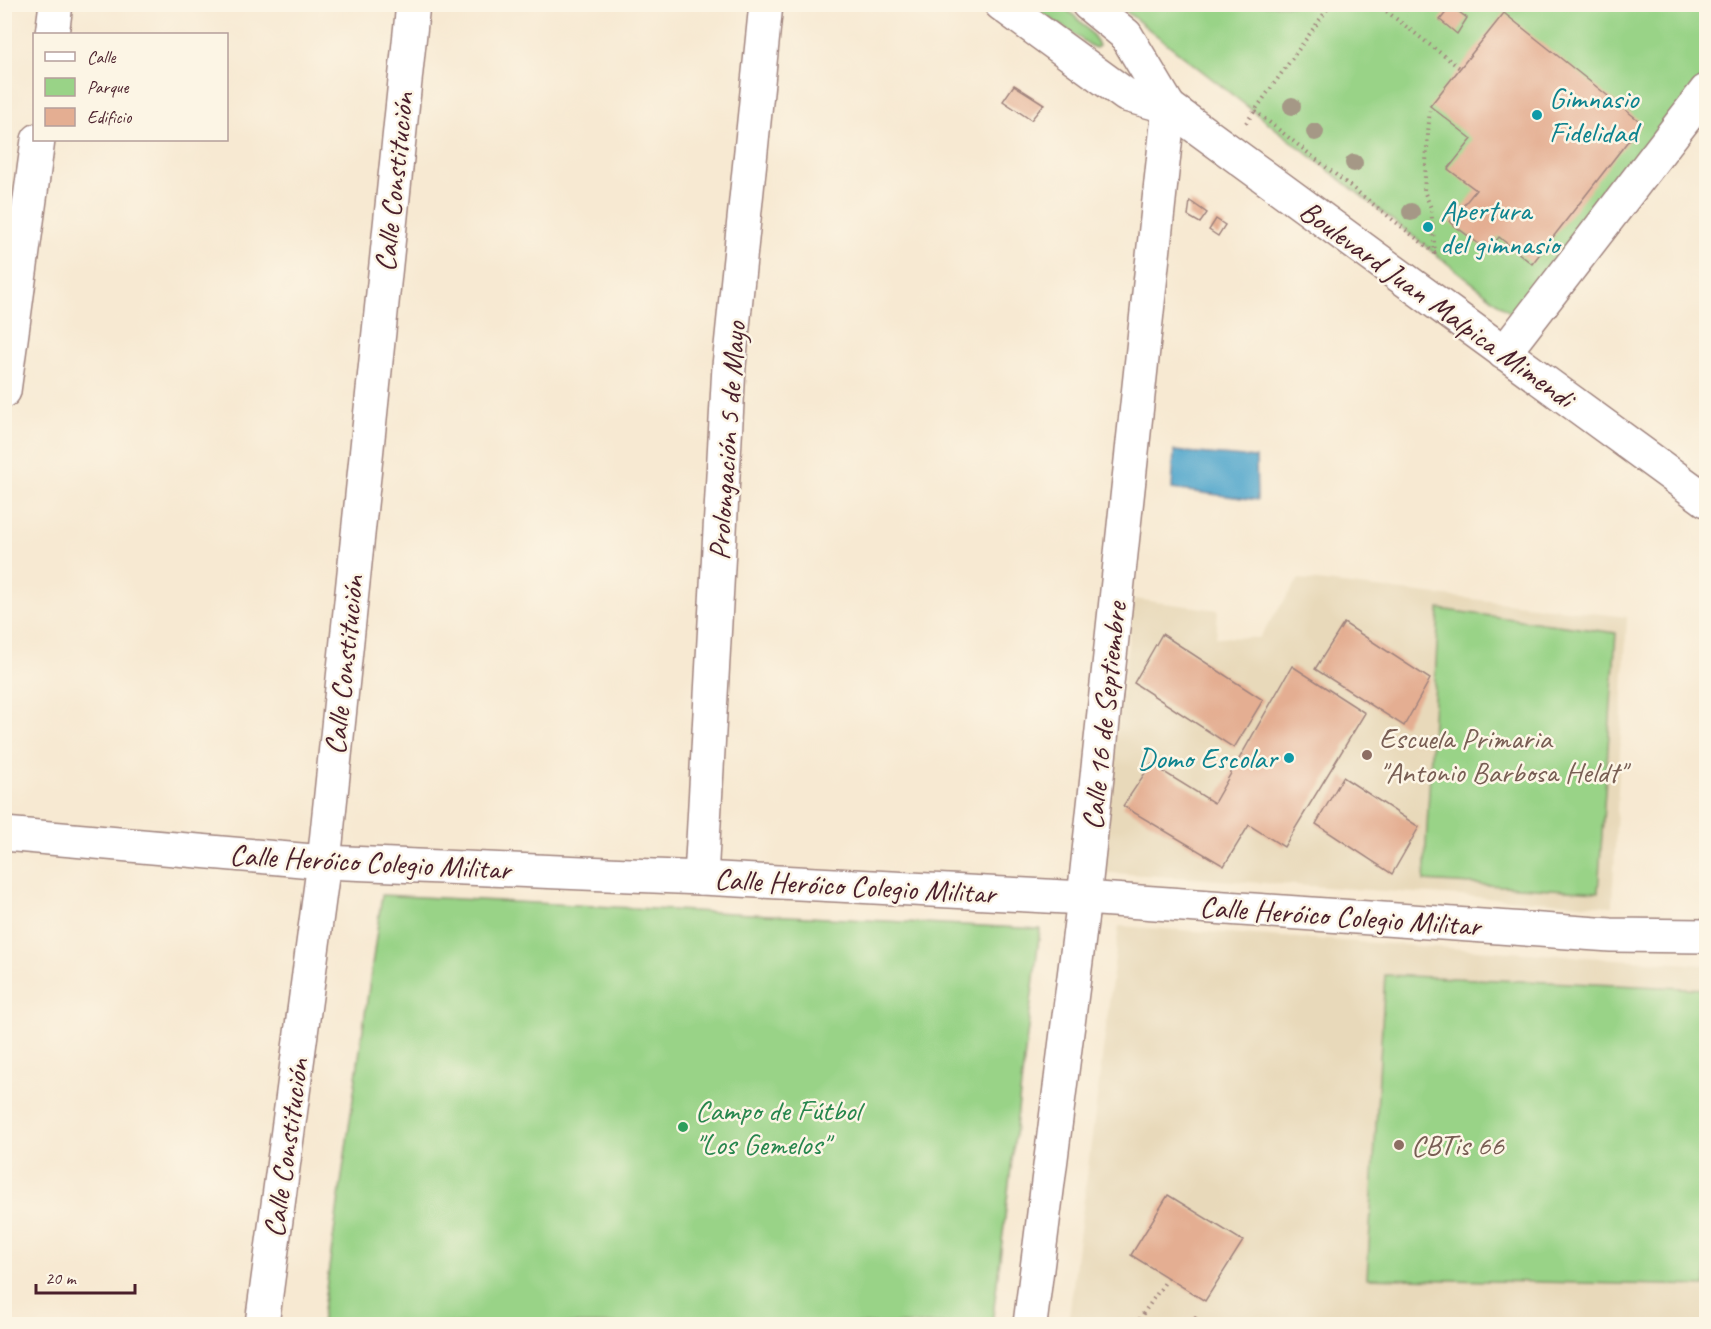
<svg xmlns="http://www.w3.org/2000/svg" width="1711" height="1329" font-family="Caveat,sans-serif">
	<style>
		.built { fill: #e8d9ba }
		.green { fill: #99d387; stroke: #727959; stroke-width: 1.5 }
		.water { fill: #4fa6cc; stroke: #4c627c; stroke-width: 1.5 }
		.building { fill: #e4ae92 }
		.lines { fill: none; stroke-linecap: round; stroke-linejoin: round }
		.street-casing { stroke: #a0847e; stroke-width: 36 }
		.secondary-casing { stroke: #a0847e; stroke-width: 36 }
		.path { stroke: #a0847e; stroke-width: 4; stroke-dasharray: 1.5 4.5; stroke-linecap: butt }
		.street { stroke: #fff; stroke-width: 33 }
		.secondary { stroke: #fff; stroke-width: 33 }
		.tree { fill: #a59886 }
		.culture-dot { fill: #0f9aa8; stroke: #fcf5e5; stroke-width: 2 }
		.education-dot { fill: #8d6e63; stroke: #fcf5e5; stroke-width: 2 }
		.leisure-dot { fill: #2e9e5b; stroke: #fcf5e5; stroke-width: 2 }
		.labels { text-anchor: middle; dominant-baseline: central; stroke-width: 5; stroke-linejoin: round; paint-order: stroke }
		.culture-label { font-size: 30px; fill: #0d838f; stroke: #fcf5e5; text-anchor: start }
		.street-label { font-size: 30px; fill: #4a1f2b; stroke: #fcf5e5 }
		.education-label { font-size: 30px; fill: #785e54; stroke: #fcf5e5; text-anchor: start }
		.leisure-label { font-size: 30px; fill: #27864d; stroke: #fcf5e5; text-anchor: start }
	</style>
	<rect width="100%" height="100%" fill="#fcf5e5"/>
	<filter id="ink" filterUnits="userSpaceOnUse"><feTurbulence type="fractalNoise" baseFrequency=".0167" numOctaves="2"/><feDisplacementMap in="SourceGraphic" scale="12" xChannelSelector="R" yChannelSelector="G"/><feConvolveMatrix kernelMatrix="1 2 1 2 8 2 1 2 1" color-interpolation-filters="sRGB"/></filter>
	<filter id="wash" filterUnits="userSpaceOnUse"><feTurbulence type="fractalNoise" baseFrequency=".008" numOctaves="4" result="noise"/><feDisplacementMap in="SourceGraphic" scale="24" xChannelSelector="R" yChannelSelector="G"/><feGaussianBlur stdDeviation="1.35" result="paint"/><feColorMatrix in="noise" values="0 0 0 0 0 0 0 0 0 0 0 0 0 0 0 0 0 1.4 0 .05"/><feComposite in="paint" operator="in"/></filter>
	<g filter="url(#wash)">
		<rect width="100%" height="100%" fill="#f7e9d2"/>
		<g class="built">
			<path d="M1299,579L1627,617L1612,906L1098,872L1134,599L1218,610L1216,637L1259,638Z"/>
			<path d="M1119,926L1706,965V1324H1068Z"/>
		</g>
		<g class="green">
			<path d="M1030,5C1038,4 1052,2 1059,5C1070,10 1095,34 1099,46L1096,48L1093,47Z"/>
			<path d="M1118,5H1706V91L1526,325Z"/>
			<path d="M1439,609L1616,633L1598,892L1424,881Z"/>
			<path d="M382,895L1040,929L992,1324H321Z"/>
			<path d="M1385,975L1706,989V1286L1367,1278Z"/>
		</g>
		<path class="water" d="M1174,451L1256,458L1257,500L1172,489Z"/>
		<g id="blocks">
			<g class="building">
				<path d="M1451,6L1467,18L1457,34L1440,20Z"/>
				<path d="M1504,13L1642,123L1532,264L1499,237L1488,251L1450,222L1476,190L1448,169L1472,139L1430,106Z"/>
				<path d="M1014,85L1044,104L1031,120L1003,101Z"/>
				<path d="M1190,201L1207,213L1200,223L1188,216Z"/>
				<path d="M1216,219L1225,225L1218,236L1209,230Z"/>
				<path d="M1344,623L1430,679L1404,726L1315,669Z"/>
				<path d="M1162,634L1263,700L1234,748L1134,683Z"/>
				<path d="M1292,666L1365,713L1284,847L1249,825L1224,866L1123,806L1151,764L1214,803Z"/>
				<path d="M1343,777L1419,827L1392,874L1316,824Z"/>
				<path d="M1168,1195L1243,1241L1205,1301L1131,1255Z"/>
				<path d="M1195,1317L1206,1324H1190Z"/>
			</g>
		</g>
	</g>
	<g filter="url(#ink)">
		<use href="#blocks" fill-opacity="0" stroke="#a0847e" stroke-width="1.5"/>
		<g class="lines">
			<g class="street-casing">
				<g id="street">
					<path d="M1001,4L1126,95L1169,107L1706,500"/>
					<path d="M1088,4L1126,35L1169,107"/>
					<path d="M52,34L56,4"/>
					<path d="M1504,353L1706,91"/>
					<path d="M4,391L38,140"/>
					<path d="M701,878L729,366L766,4"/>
					<path d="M262,1324L324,862L413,4"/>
					<path d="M1030,1324L1084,898L1169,107"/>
				</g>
			</g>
			<g class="secondary-casing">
				<path id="secondary" d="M4,834L324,862L701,878L1084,898L1611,935L1706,936"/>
			</g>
			<g class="path">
				<path d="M1377,4L1461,69"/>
				<path d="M1255,111L1435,253L1431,208L1424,191L1430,106"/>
				<path d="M1246,123L1331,4"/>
				<path d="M1136,1324L1168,1278"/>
			</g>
			<use href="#street" class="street"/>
			<use href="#secondary" class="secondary"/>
		</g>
		<g class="tree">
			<circle cx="1292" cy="106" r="9"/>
			<circle cx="1315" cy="132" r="9"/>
			<circle cx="1354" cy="163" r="9"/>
			<circle cx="1411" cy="212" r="9"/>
		</g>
	</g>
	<g class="culture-dot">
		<circle cx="1537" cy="115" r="6"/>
		<circle cx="1428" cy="227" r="6"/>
		<circle cx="1289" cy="758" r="6"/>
	</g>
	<g class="education-dot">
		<circle cx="1367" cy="755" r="6"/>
		<circle cx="1399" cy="1145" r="6"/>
	</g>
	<circle class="leisure-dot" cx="683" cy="1127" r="6"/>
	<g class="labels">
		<g class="culture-label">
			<text x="1549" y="98">Gimnasio<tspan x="1549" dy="34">Fidelidad</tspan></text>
			<text x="1440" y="210">Apertura<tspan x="1440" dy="34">del gimnasio</tspan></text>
			<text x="1277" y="758" text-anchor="end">Domo Escolar</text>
		</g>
		<g class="street-label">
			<text transform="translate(394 182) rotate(-84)">Calle Constitución</text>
			<text transform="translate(1437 304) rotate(36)">Boulevard Juan Malpica Mimendi</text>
			<text transform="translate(727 441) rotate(-86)">Prolongación 5 de Mayo</text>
			<text transform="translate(344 665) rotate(-84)">Calle Constitución</text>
			<text transform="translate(1104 716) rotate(-84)">Calle 16 de Septiembre</text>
			<text transform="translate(370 862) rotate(3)">Calle Heróico Colegio Militar</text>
			<text transform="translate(855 886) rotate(3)">Calle Heróico Colegio Militar</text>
			<text transform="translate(1340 916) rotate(4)">Calle Heróico Colegio Militar</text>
			<text transform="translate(286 1148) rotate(-82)">Calle Constitución</text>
		</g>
		<g class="education-label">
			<text x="1379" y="738">Escuela Primaria<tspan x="1379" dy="34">"Antonio Barbosa Heldt"</tspan></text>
			<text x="1411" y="1145">CBTis 66</text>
		</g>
		<g class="leisure-label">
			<text x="695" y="1110">Campo de Fútbol<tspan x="695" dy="34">"Los Gemelos"</tspan></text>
		</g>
	</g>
	<rect width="1711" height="1329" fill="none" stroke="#fcf5e5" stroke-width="24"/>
	<rect x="33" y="33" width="195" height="108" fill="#fcf5e5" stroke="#b59f9b" stroke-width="1.5"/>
	<rect x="45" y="52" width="30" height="9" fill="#ffffff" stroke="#b59f9b" stroke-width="1.5"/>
	<text x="87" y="63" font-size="18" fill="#4a1f2b">Calle</text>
	<rect x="45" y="78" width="30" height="18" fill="#99d387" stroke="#b59f9b" stroke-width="1.5"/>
	<text x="87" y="93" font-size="18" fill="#4a1f2b">Parque</text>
	<rect x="45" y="108" width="30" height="18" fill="#e4ae92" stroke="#b59f9b" stroke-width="1.5"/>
	<text x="87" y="123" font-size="18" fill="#4a1f2b">Edificio</text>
	<path d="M36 1284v9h99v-9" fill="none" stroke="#4a1f2b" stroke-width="3"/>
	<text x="45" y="1284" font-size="18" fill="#4a1f2b" stroke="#fcf5e5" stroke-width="4.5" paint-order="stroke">20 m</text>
</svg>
